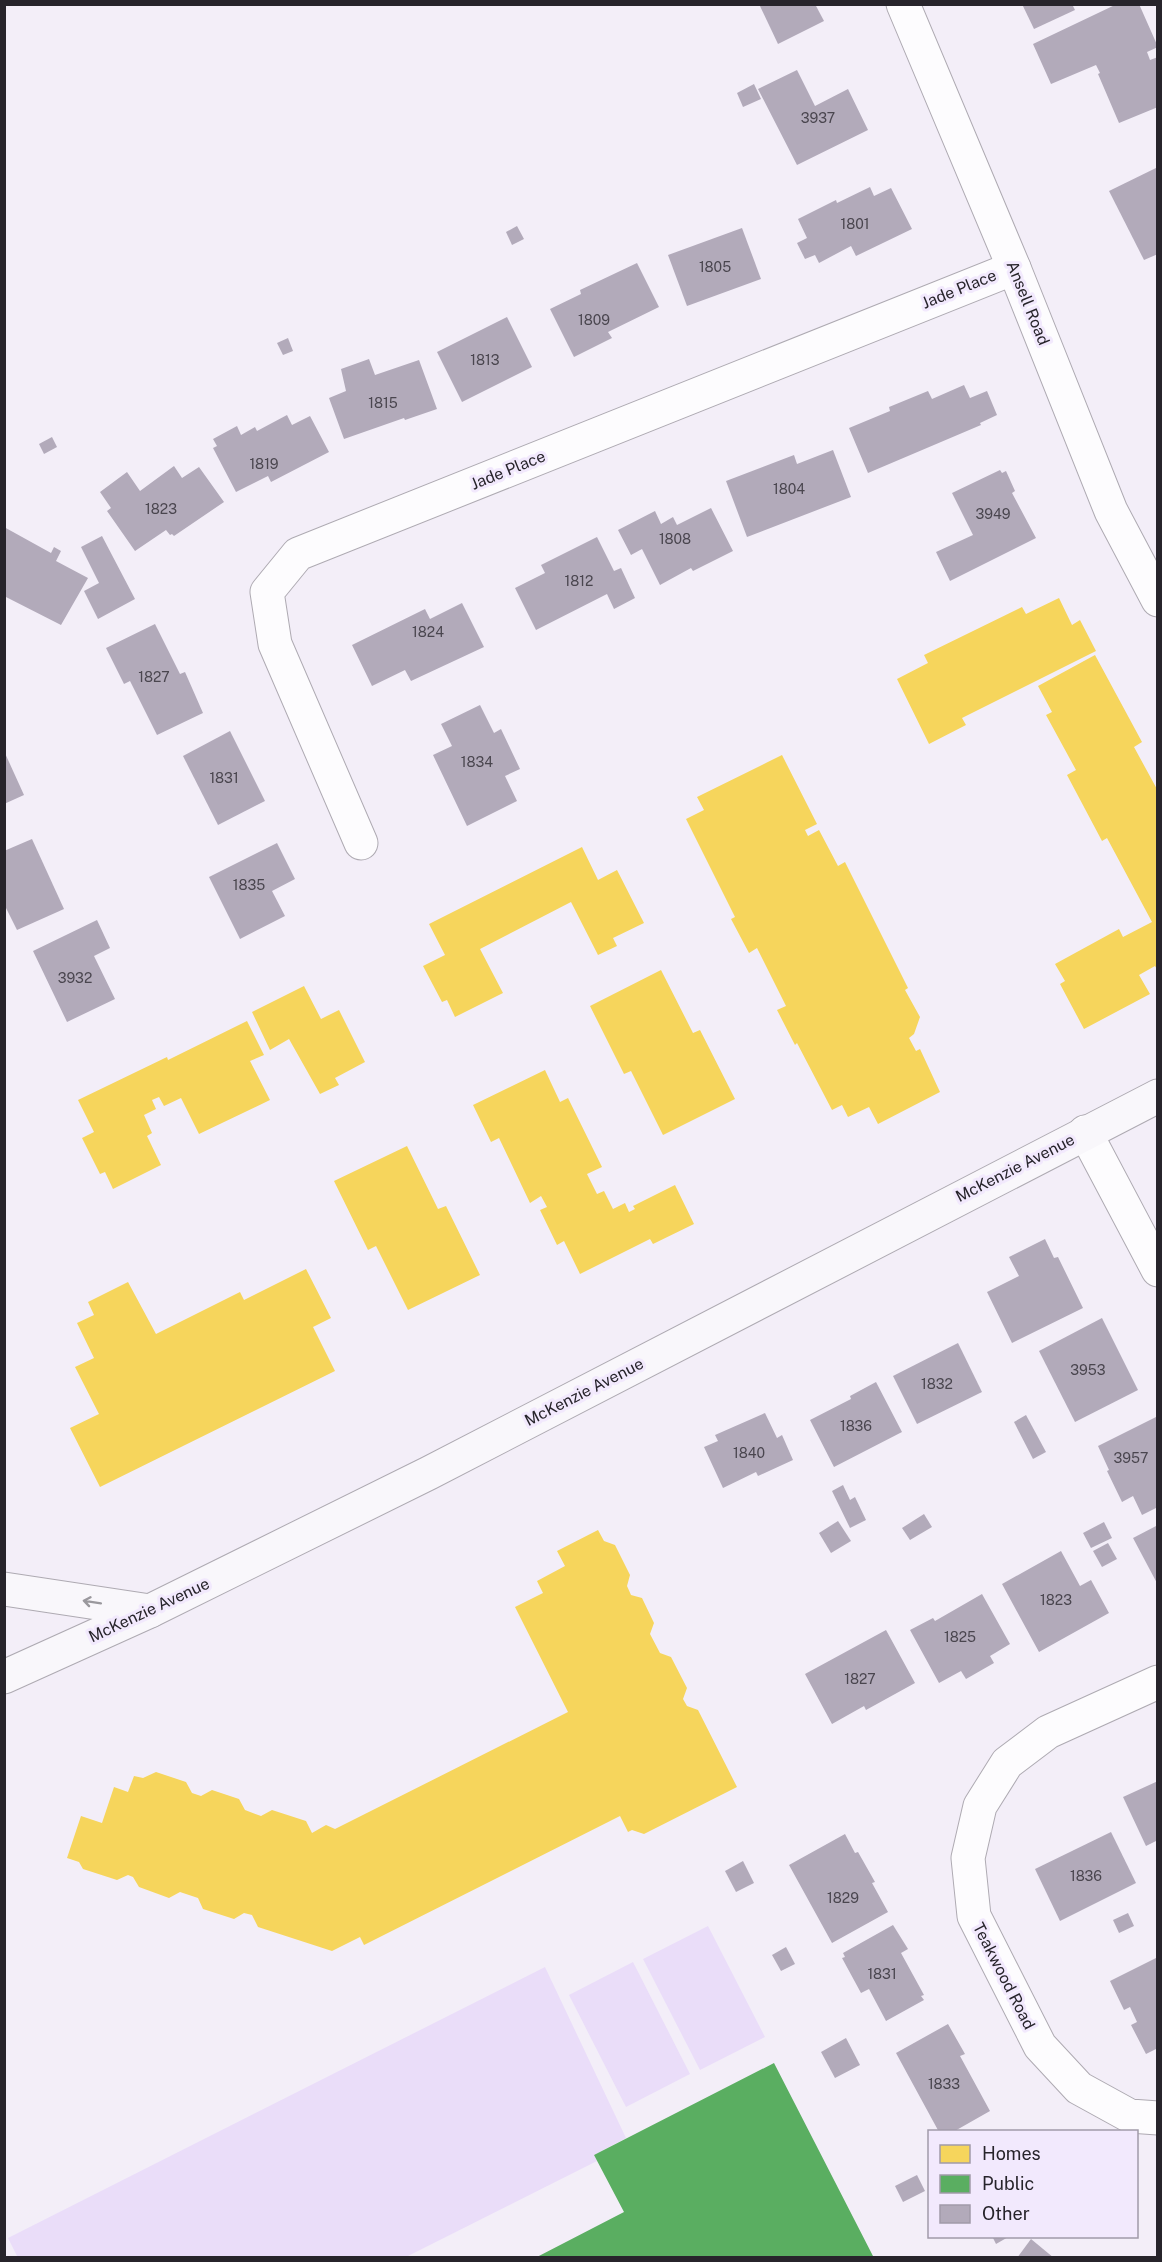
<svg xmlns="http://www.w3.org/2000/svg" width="1162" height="2262" font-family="'Public Sans',sans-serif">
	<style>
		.green { fill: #eaddf9 }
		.homes { fill: #f6d55c }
		.public { fill: #5aae61 }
		.building { fill: #b2aaba }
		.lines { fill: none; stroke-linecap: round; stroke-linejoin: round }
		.minor-casing { stroke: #aeaab2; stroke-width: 35 }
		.secondary-casing { stroke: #aeaab2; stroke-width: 35 }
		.minor { stroke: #fdfcfe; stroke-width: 33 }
		.secondary { stroke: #f9f7fb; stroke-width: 33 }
		.oneway { stroke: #9a989d }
		.labels { text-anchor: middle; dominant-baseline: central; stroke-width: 6; stroke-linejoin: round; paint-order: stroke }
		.number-label { font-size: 14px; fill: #4a464f }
		.street-label { font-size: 16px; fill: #27242b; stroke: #f2e9fd }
	</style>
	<rect width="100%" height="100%" fill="#f3eef8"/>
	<g class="green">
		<path d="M708,1926L765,2037L700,2070L643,1959Z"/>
		<path d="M633,1962L690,2074L626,2107L569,1995Z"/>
		<path d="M545,1967L626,2138L594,2155L597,2161L406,2257L18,2258L8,2238Z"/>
	</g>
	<g class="homes">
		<path d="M1059,598L1072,625L1080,620L1096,651L962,718L966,725L929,744L897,679L928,663L924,655L1022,607L1026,614Z"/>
		<path d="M1095,655L1142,742L1134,747L1158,791V971L1155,966L1139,975L1150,994L1084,1029L1060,984L1065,981L1055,964L1119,929L1123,937L1152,922L1107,838L1102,841L1067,775L1076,770L1046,715L1052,712L1038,686Z"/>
		<path d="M782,755L817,824L805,830L808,836L819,830L838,866L845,862L908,988L905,990L920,1017L914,1034L909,1038L916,1051L920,1049L940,1092L878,1124L869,1107L848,1117L842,1105L832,1110L797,1043L795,1045L777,1010L786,1006L757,948L749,953L731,919L735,917L686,819L704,810L697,797Z"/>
		<path d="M582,847L598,880L617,870L644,923L613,938L617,946L598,955L571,902L480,949L503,993L455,1017L447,1000L442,1002L423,966L445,955L429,924Z"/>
		<path d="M661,970L693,1033L700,1030L735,1099L663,1135L631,1071L624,1074L590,1006Z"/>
		<path d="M304,986L321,1019L339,1010L365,1062L335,1078L339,1085L320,1094L289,1039L270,1050L252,1012Z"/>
		<path d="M247,1021L264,1055L250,1061L270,1100L199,1134L181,1098L164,1106L159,1097L152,1100L156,1109L144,1115L152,1133L147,1136L161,1165L113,1189L105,1172L100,1174L82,1138L94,1132L78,1100L167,1057L168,1060Z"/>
		<path d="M545,1070L560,1102L568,1098L602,1167L587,1174L597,1194L604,1191L613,1209L625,1203L629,1212L635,1209L633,1206L675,1185L694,1224L653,1244L650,1239L580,1274L564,1241L557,1245L540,1210L547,1207L541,1196L530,1203L499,1138L491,1142L473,1105Z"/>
		<path d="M407,1146L438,1209L446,1206L480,1275L408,1310L376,1246L368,1250L334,1181Z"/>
		<path d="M306,1269L331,1318L313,1327L335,1371L100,1487L70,1428L99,1414L75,1367L94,1358L77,1323L94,1315L88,1302L128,1282L156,1334L240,1292L244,1300Z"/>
		<path d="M598,1530L604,1541L615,1545L630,1575L627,1586L631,1595L642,1598L654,1623L650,1634L660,1653L671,1657L687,1688L683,1699L687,1706L698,1710L737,1787L644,1834L632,1830L628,1832L620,1816L364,1945L360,1937L332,1951L258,1927L252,1915L244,1913L234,1919L203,1909L198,1898L180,1892L169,1898L139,1887L133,1877L128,1875L117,1880L83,1869L79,1862L67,1858L81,1816L102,1823L114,1787L128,1792L134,1776L143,1778L156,1772L186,1782L192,1793L201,1796L212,1790L239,1799L245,1810L261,1816L272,1810L306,1821L312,1833L326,1825L335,1829L568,1712L515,1607L543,1593L537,1581L565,1566L557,1551Z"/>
	</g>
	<path class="public" d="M774,2063L874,2258H535L624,2212L594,2155Z"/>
	<g class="building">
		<path d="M759,4H815L824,21L778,44Z"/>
		<path d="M1022,4H1072L1075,10L1034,29Z"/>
		<path d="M1117,4H1139L1158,47L1147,52L1150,60L1158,57V107L1119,123L1098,74L1100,73L1096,65L1051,84L1033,44Z"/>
		<path d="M797,70L815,106L848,89L868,130L797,165L758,89Z"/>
		<path d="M754,84L761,99L743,107L737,93Z"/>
		<path d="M1158,167V254L1144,260L1109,191Z"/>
		<path d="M870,187L874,196L891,188L912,229L856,256L851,246L819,263L815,255L805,259L797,243L807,238L798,219L836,200L837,203Z"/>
		<path d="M517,226L524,239L512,245L506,232Z"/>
		<path d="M742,228L761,279L687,306L668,255Z"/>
		<path d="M637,263L659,307L608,332L612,338L574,357L550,309L581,294L580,290Z"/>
		<path d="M507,317L532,367L462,402L437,352Z"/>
		<path d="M288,338L293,351L283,355L277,343Z"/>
		<path d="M369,359L375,375L419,360L437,409L405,420L404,418L344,439L329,398L346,391L341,369Z"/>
		<path d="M964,385L970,398L987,391L997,415L980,423L981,425L868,473L849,428L890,411L889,407L928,391L932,399Z"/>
		<path d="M287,415L292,425L310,416L329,452L271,482L268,476L236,492L213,448L217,446L213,439L237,426L241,435L255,427L257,431Z"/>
		<path d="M52,437L57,447L44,454L39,444Z"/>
		<path d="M833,450L851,497L747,537L726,481L794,455L797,464Z"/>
		<path d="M174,466L182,478L199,467L224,502L174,536L172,534L170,535L166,530L135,551L107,511L111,508L100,492L127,472L140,491Z"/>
		<path d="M1000,470L1002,473L1006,471L1015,491L1012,493L1036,538L950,581L936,552L973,535L952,493Z"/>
		<path d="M711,508L733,551L693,571L691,568L660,585L642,549L631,555L618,530L655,511L661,524L673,517L677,525Z"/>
		<path d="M4,527L51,553L54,547L61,551L56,561L88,578L61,625L4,596Z"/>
		<path d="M102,536L135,599L98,619L84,591L99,583L81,547Z"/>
		<path d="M597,537L614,571L621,568L635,598L614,609L607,594L536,630L515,588L545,573L541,565Z"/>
		<path d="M462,603L484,647L411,681L405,670L372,686L352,645L425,609L430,619Z"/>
		<path d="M155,624L180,674L185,672L203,713L157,735L130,681L124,684L106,648Z"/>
		<path d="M480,705L494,733L501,729L520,769L505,776L517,801L467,826L433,755L452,746L441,724Z"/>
		<path d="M230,731L265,801L218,825L183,756Z"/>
		<path d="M4,751L24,795L4,804Z"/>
		<path d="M32,839L64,909L17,930L4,904V851Z"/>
		<path d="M277,843L295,879L272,891L285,916L240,939L209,877Z"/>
		<path d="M97,920L110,948L94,956L115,999L67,1022L33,951Z"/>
		<path d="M1045,1239L1054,1258L1058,1257L1083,1308L1012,1343L987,1292L1019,1276L1009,1257Z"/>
		<path d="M1102,1318L1138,1390L1075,1422L1039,1351Z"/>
		<path d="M958,1343L982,1392L917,1424L893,1376Z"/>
		<path d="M876,1382L902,1432L834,1467L810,1420L851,1399L850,1396Z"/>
		<path d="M765,1413L777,1438L782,1435L793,1460L758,1476L756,1472L723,1488L704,1447L718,1441L715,1435Z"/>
		<path d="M1026,1415L1046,1452L1033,1459L1014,1422Z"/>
		<path d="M1158,1416V1507L1142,1515L1133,1496L1122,1502L1107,1471L1109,1470L1098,1446Z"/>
		<path d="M843,1485L850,1500L855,1497L866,1520L850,1528L832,1491Z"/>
		<path d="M924,1514L932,1527L910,1540L902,1528Z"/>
		<path d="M838,1521L851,1541L831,1553L819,1533Z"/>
		<path d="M1104,1522L1112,1538L1091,1548L1083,1533Z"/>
		<path d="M1158,1525V1585L1133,1538Z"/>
		<path d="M1108,1543L1117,1559L1102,1567L1093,1551Z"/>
		<path d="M1061,1551L1080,1586L1091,1580L1109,1613L1039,1652L1002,1584Z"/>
		<path d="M982,1594L1010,1644L990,1656L994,1663L966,1679L961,1671L939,1683L910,1630L933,1618L935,1621Z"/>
		<path d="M886,1630L915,1683L866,1710L864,1706L832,1724L805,1674Z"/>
		<path d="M1158,1781V1840L1146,1846L1123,1797Z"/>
		<path d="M1111,1832L1136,1883L1060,1921L1035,1869Z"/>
		<path d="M845,1834L855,1853L858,1852L875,1882L872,1883L888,1912L832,1943L789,1865Z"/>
		<path d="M743,1861L754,1883L736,1892L725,1871Z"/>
		<path d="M1128,1913L1134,1926L1119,1933L1113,1920Z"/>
		<path d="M893,1925L908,1949L901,1953L924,1995L921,1996L924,2000L886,2021L869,1989L861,1993L842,1958L845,1957L843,1953Z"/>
		<path d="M786,1947L795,1964L781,1971L772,1955Z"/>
		<path d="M1158,1957V2048L1146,2054L1131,2025L1137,2022L1130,2007L1124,2010L1110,1981Z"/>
		<path d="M948,2024L965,2054L960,2056L990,2111L953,2132H939L896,2053Z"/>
		<path d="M846,2038L860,2065L835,2078L821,2052Z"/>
		<path d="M917,2175L925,2191L903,2202L895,2186Z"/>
		<path d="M992,2236H1010L996,2244Z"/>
		<path d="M1031,2239L1054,2258H1017Z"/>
	</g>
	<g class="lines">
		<g class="minor-casing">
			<g id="minor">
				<path d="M903,4L1014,268L1111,511L1158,600"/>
				<path d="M361,843L275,644L267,592L298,554L1014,268"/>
				<path d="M1085,1132L1158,1270"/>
				<path d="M1158,1682L1048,1732L1007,1763L980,1806L968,1858L974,1916L1040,2046L1079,2088L1130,2116L1158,2118"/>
			</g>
		</g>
		<g class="secondary-casing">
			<g id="secondary">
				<path d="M4,1589L150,1611"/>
				<path d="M4,1677L150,1611L429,1473L1158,1096"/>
			</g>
		</g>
		<use href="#minor" class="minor"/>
		<use href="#secondary" class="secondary"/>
	</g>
	<defs><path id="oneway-shaft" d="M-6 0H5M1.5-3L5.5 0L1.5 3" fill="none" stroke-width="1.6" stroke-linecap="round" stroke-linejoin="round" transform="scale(1.5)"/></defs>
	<use class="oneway" href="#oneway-shaft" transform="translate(92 1602) rotate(-171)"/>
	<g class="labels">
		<g class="number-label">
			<text x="818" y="118">3937</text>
			<text x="855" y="224">1801</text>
			<text x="715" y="267">1805</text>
			<text x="594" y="320">1809</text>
			<text x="485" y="360">1813</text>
			<text x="383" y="403">1815</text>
			<text x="264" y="464">1819</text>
			<text x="789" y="489">1804</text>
			<text x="161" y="509">1823</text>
			<text x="993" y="514">3949</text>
			<text x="675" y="539">1808</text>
			<text x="579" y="581">1812</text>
			<text x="428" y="632">1824</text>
			<text x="154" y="677">1827</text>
			<text x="477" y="762">1834</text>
			<text x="224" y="778">1831</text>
			<text x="249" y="885">1835</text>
			<text x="75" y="978">3932</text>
			<text x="1088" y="1370">3953</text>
			<text x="937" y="1384">1832</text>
			<text x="856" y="1426">1836</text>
			<text x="749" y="1453">1840</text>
			<text x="1131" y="1458">3957</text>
			<text x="1056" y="1600">1823</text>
			<text x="960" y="1637">1825</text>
			<text x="860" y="1679">1827</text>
			<text x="1086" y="1876">1836</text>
			<text x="843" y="1898">1829</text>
			<text x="882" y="1974">1831</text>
			<text x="944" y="2084">1833</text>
		</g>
		<g class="street-label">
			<text transform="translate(959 289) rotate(-22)">Jade Place</text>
			<text transform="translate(1028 303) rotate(68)">Ansell Road</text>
			<text transform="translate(508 470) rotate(-22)">Jade Place</text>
			<text transform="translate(1015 1168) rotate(-27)">McKenzie Avenue</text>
			<text transform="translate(584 1392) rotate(-27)">McKenzie Avenue</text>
			<text transform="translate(149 1610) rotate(-25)">McKenzie Avenue</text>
			<text transform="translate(1004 1976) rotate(63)">Teakwood Road</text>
		</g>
	</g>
	<rect width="1162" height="2262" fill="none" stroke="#27242b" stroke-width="12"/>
	<rect x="928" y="2130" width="210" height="108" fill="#f2e9fd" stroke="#a19aa9" stroke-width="1.5"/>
	<rect x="940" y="2145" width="30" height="18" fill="#f6d55c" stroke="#a19aa9" stroke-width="1.5"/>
	<text x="982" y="2160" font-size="18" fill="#27242b">Homes</text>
	<rect x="940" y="2175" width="30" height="18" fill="#5aae61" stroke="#a19aa9" stroke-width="1.5"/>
	<text x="982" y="2190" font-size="18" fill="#27242b">Public</text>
	<rect x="940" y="2205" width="30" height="18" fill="#b2aaba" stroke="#a19aa9" stroke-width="1.5"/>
	<text x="982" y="2220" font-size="18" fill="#27242b">Other</text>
</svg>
